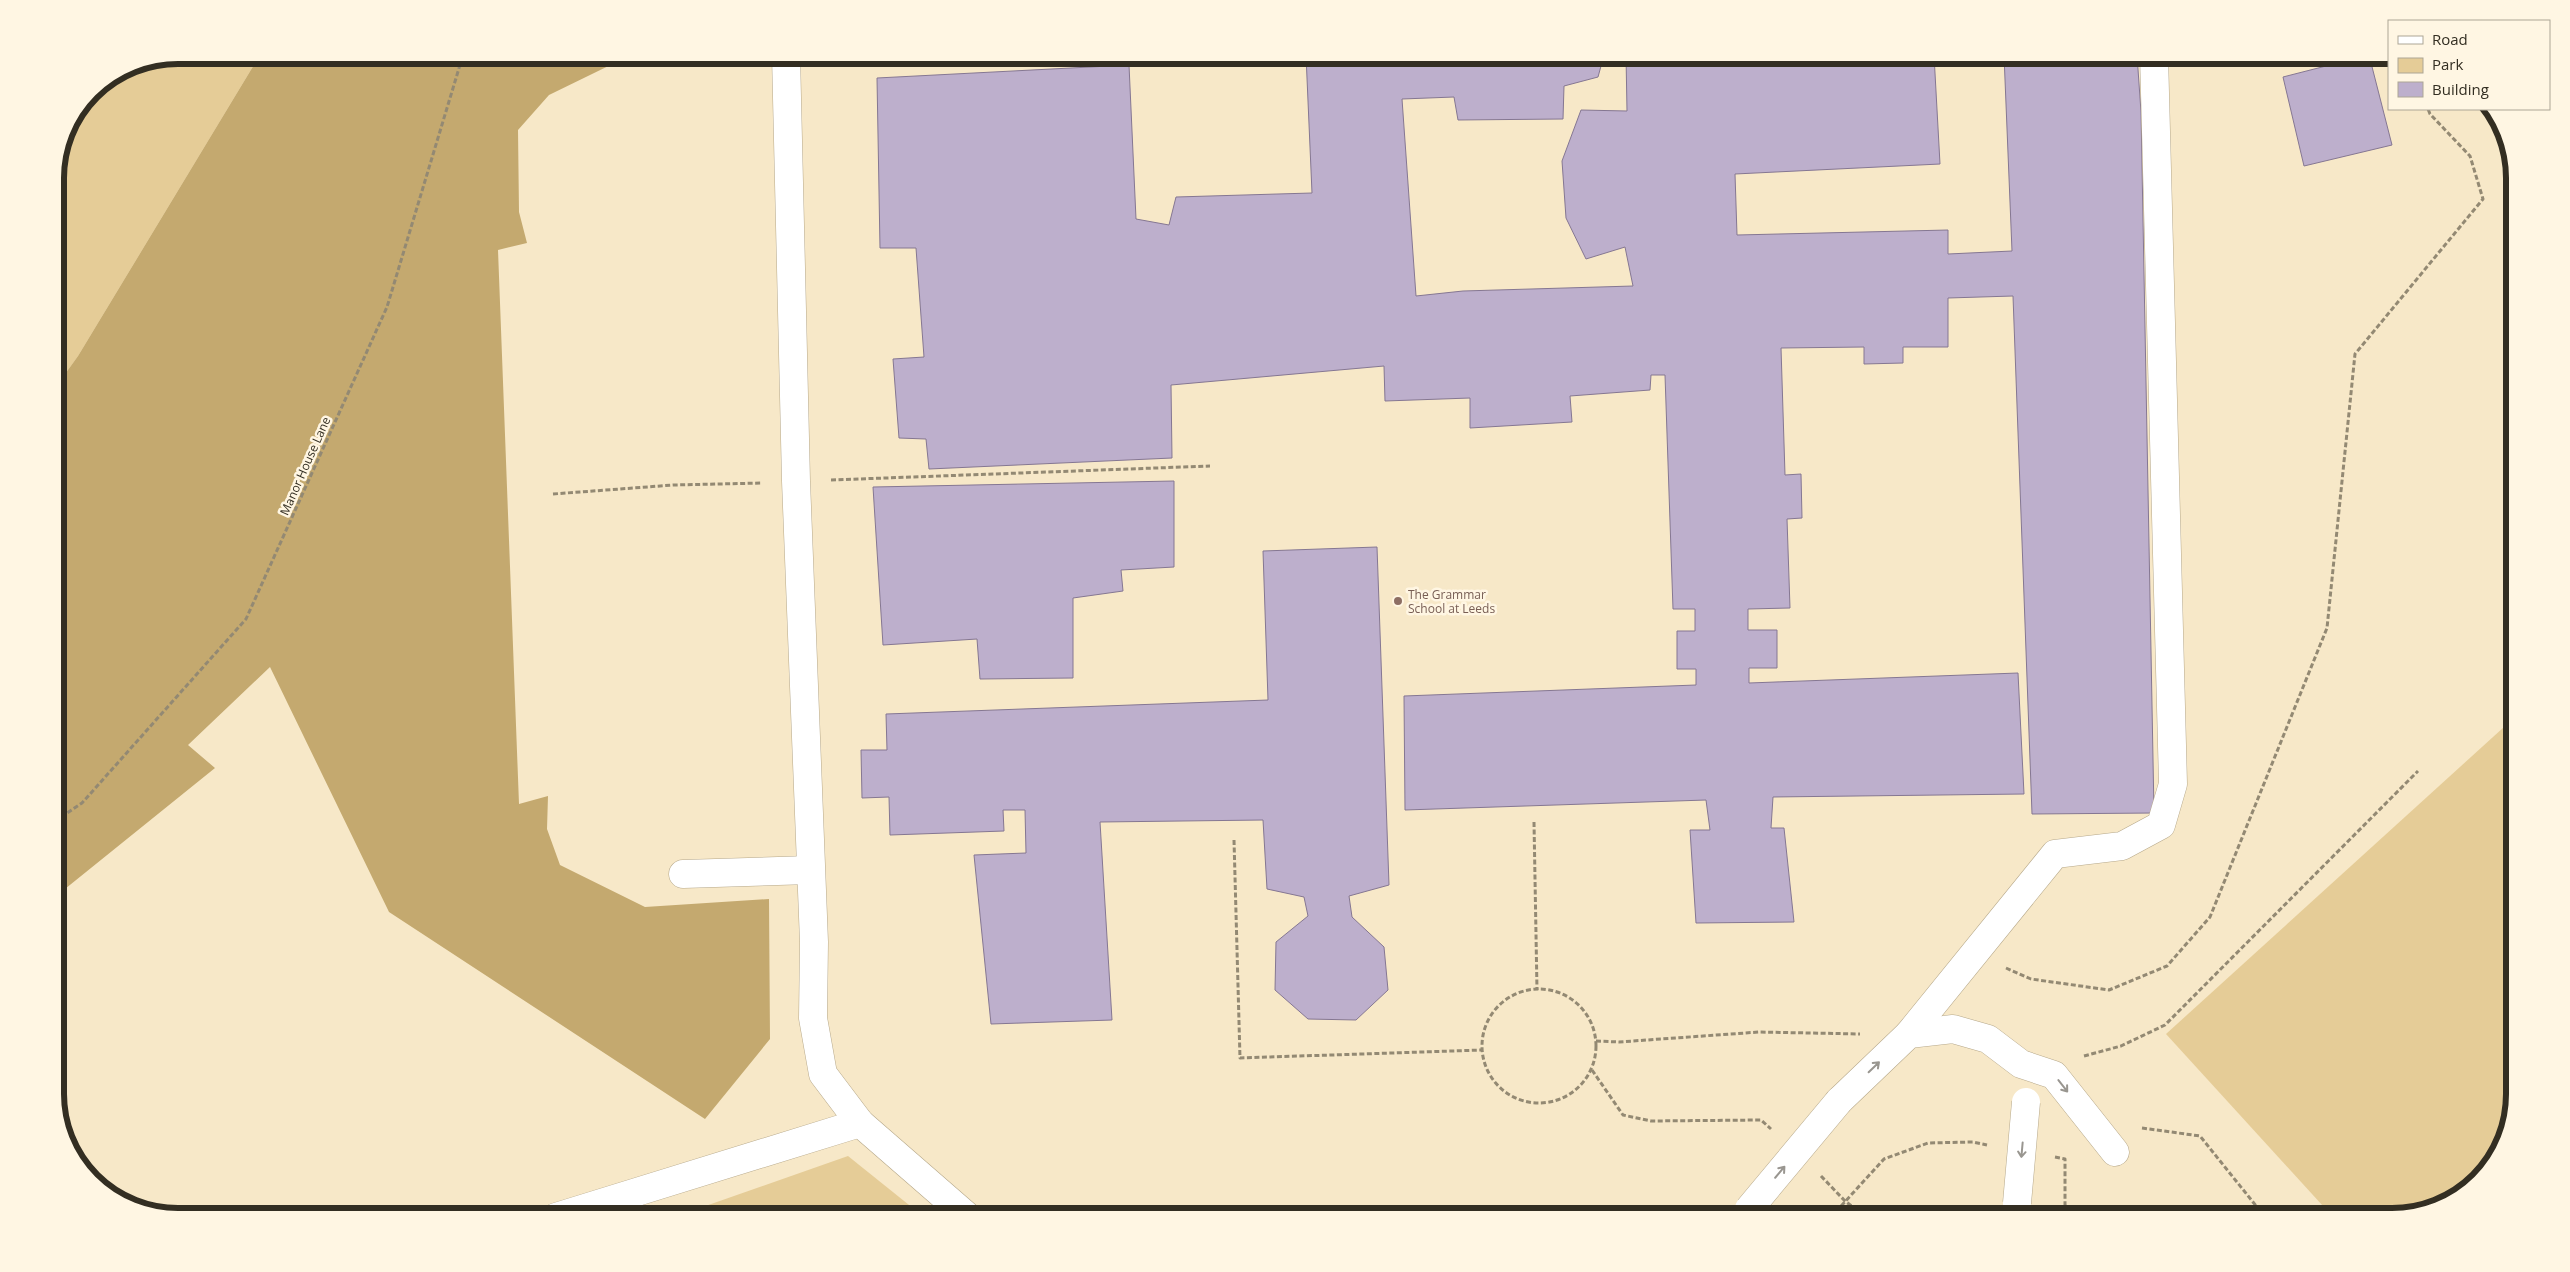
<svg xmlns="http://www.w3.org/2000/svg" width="2570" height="1272" font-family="'Open Sans',sans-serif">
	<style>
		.green { fill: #e5cc97 }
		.forest { fill: #c4a96f }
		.building { fill: #bdafcc; stroke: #857792 }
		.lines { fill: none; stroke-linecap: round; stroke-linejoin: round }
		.minor-casing { stroke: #b6a88a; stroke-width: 29 }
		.path { stroke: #938973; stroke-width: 3; stroke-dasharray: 5 2.5; stroke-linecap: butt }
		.minor { stroke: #fff; stroke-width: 28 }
		.minor-bridge-casing { stroke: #b6a88a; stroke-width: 29; stroke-linecap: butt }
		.minor-bridge { stroke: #fff; stroke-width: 28 }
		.oneway { stroke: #999690 }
		.education-dot { fill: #8d6e63; stroke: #fff6e3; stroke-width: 2 }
		.labels { text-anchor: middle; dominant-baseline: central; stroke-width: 5; stroke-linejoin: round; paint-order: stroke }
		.street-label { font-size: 12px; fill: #332e22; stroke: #fff6e3 }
		.education-label { font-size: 12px; fill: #785e54; stroke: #fff6e3; text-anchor: start }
		.rim { fill: none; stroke: #332e22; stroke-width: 6 }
	</style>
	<rect width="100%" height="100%" fill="#f7e8c8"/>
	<g class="green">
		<path d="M178,55H260L78,356L55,388V170L64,131L91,91L131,64Z"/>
		<path d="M2515,717V1094L2502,1148L2460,1196L2392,1217H2333L2166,1034Z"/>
		<path d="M848,1156L924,1217H674Z"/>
	</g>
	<path class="forest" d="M260,55H631L549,95L518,130L519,212L527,243L498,250L519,804L548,796L547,829L560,865L645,907L769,899L770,1039L705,1119L389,912L270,667L188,745L215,768L55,897V388L78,356Z"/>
	<g class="building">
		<path d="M1306,55H1604L1598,77L1564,86L1563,119L1458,120L1454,97L1402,99L1416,296L1463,291L1633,286L1625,247L1586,259L1566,218L1562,161L1581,110L1627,111L1626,55H1934L1940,164L1735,174L1737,235L1948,230V254L2012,251L2004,55H2137L2141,112L2154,813L2032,814L2013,296L1948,298V347H1903V363L1864,364V347L1781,348L1785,475L1801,474L1802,518L1787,519L1790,608L1748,609V630H1777V668H1749V683L2018,673L2024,794L1773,797L1771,828H1784L1794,922L1696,923L1690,830H1710L1706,800L1405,810L1404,696L1696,685V669H1677V631H1695V609H1673L1665,375H1651L1650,390L1570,396L1572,422L1470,428V398L1385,401L1384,366L1171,385L1172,458L929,469L926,439L899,438L893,359L924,357L916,248H880L877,78L1129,65L1136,219L1169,225L1176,197L1312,193Z"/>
		<path d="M2369,55L2392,145L2304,166L2283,77Z"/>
		<path d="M1174,481V567L1121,570L1123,591L1073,598V678L980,679L977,639L883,645L873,487Z"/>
		<path d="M1377,547L1389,885L1349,896L1352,917L1384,947L1388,990L1356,1020L1308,1019L1275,990L1276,942L1308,916L1304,897L1267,889L1263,820L1100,822L1112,1020L991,1024L974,855L1026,853L1025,810H1003L1004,831L890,835L889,797L862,798L861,750H887L886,714L1268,700L1263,551Z"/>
	</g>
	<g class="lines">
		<g class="minor-casing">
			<g id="minor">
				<path d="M786,55L796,481L814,942L813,1018L823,1074L860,1123L968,1217"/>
				<path d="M683,874L810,870"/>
				<path d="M1909,1034L2055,854L2122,846L2161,825L2173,784L2154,55"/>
				<path d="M1839,1101L1909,1034L1953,1029L1988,1039L2021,1064L2054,1075L2115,1152"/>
				<path d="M556,1217L860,1123"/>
			</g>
		</g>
		<g class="path">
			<path d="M831,480L1210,466"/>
			<path d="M553,494L673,485L762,483"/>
			<path d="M55,821L82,803L246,619L387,307L463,55"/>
			<path d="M1534,822L1537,990"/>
			<path d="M1234,840L1240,1058L1482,1050"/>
			<path d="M2006,968L2031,979L2109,990L2167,966L2210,917L2327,628L2355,354L2483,199L2470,156L2430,114L2428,109"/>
			<circle cx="1539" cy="1046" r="57"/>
			<path d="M1596,1041L1619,1042L1759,1032L1860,1034"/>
			<path d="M2084,1056L2121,1046L2165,1025L2418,771"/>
			<path d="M1592,1070L1623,1115L1651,1121L1761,1120L1771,1129"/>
			<path d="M2142,1128L2200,1136L2265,1217"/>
			<path d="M2055,1157L2065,1159V1205L2074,1217"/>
			<path d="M1821,1176L1845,1201L1866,1217"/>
			<path d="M1831,1217L1884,1159L1928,1143L1973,1142L1987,1145"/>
		</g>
		<use href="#minor" class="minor"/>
		<g class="minor-bridge-casing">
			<g id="minor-bridge">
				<path d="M2017,1203L2026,1102"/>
				<path d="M1749,1209L1839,1101"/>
			</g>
		</g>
		<use href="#minor-bridge" class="minor-bridge"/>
	</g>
	<defs><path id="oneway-shaft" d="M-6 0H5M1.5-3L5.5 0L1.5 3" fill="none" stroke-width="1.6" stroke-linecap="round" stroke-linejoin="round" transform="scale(1.25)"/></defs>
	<g class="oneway">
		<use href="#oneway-shaft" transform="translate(1874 1067) rotate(-44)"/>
		<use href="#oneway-shaft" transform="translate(2063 1086) rotate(52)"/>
		<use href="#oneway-shaft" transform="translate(2022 1150) rotate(95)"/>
		<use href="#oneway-shaft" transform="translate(1780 1172) rotate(-50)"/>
	</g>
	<circle class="education-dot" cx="1398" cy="601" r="5"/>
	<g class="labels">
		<g class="street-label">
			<text transform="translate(305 466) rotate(-66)">Manor House Lane</text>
		</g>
		<g class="education-label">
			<text x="1408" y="594">The Grammar<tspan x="1408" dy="14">School at Leeds</tspan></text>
		</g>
	</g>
	<path d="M0 0H2570V1272H0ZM178 64H2392A114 114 0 0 1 2506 178V1094A114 114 0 0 1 2392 1208H178A114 114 0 0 1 64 1094V178A114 114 0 0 1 178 64Z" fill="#fff6e3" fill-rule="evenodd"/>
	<path class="rim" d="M178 64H2392A114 114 0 0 1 2506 178V1094A114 114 0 0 1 2392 1208H178A114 114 0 0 1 64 1094V178A114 114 0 0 1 178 64Z"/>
	<rect x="2388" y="20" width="162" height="90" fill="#fff6e3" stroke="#ada696"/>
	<rect x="2398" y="36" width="25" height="8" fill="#ffffff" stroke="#ada696"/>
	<text x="2432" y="45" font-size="15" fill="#332e22">Road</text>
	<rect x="2398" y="58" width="25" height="15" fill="#e5cc97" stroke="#ada696"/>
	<text x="2432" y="70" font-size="15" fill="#332e22">Park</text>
	<rect x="2398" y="82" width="25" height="15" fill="#bdafcc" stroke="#ada696"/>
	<text x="2432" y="95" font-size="15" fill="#332e22">Building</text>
</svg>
